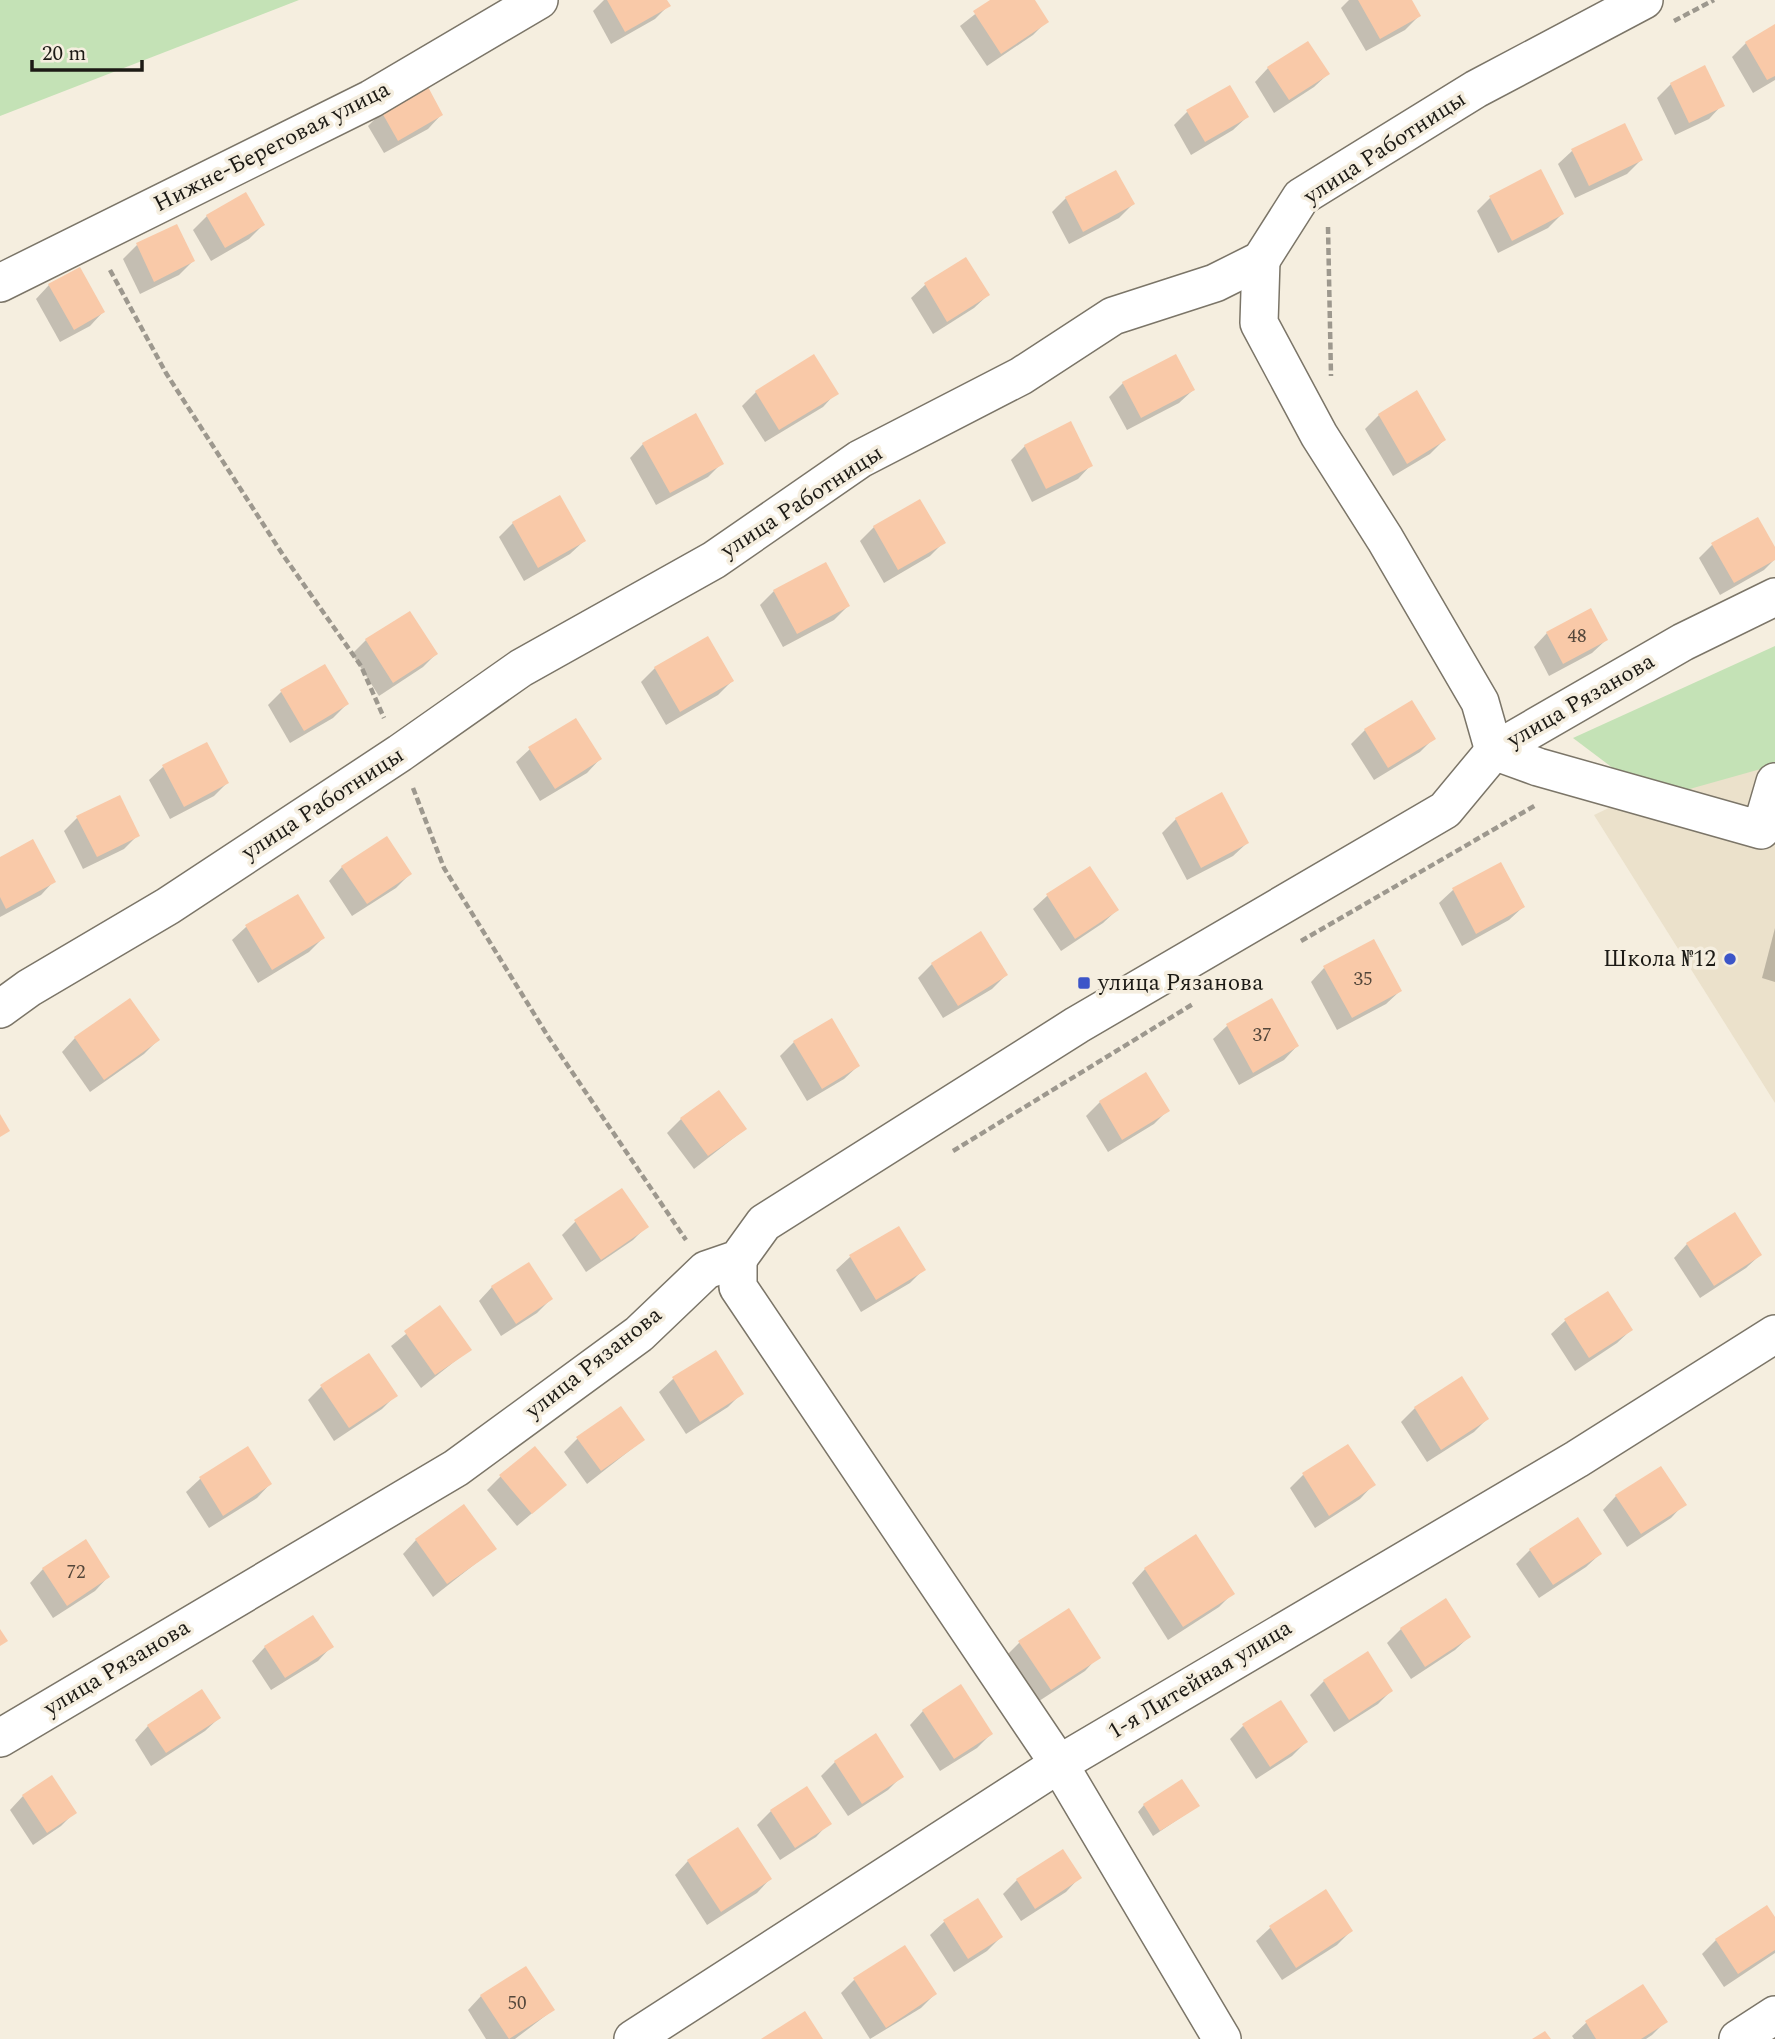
<svg xmlns="http://www.w3.org/2000/svg" width="1775" height="2039" font-family="Spectral,serif">
	<style>
		.built { fill: #ebe1cb }
		.green { fill: #c4e2b6 }
		.shadow { fill: #0003 }
		.building { fill: #f9c9a8 }
		.lines { fill: none; stroke-linecap: round; stroke-linejoin: round }
		.minor-casing { stroke: #7b7568; stroke-width: 40 }
		.path { stroke: #9d988e; stroke-width: 4.5; stroke-dasharray: 7 3.5; stroke-linecap: butt }
		.minor { stroke: #fff; stroke-width: 37 }
		.poi-dot { fill: #3c55c8; stroke: #f5eedf; stroke-width: 2.5 }
		.labels { text-anchor: middle; dominant-baseline: central; stroke-width: 7; stroke-linejoin: round; paint-order: stroke }
		.number-label { font-size: 19px; fill: #53463a }
		.street-label { font-size: 23px; fill: #1c1a15; stroke: #f5eedf }
		.poi-label { font-size: 23px; fill: #1c1a15; stroke: #f5eedf; text-anchor: end }
	</style>
	<rect width="100%" height="100%" fill="#f5eedf"/>
	<path class="built" d="M1775,729V1103L1594,815Z"/>
	<g class="green">
		<path d="M0,0H299L0,116Z"/>
		<path d="M1775,646V765L1654,799L1573,738Z"/>
	</g>
	<g class="shadow">
		<path d="M604,0H665L668,6L655,19L611,44L593,11Z"/>
		<path d="M993,0H1032L1047,21L1033,35L987,66L960,26Z"/>
		<path d="M1349,0H1410L1419,16L1405,30L1366,51L1341,8Z"/>
		<path d="M1775,26V80L1753,93L1732,57L1746,43Z"/>
		<path d="M1268,68L1328,74L1314,87L1274,113L1255,82Z"/>
		<path d="M1671,84L1722,105L1709,119L1675,135L1657,98Z"/>
		<path d="M1188,111L1247,117L1233,130L1191,155L1174,125Z"/>
		<path d="M382,112L441,115L428,129L384,153L368,126Z"/>
		<path d="M1572,151L1641,160L1627,174L1575,198L1558,164Z"/>
		<path d="M1491,197L1562,214L1548,228L1498,253L1477,211Z"/>
		<path d="M1066,198L1133,204L1119,218L1069,244L1052,212Z"/>
		<path d="M207,216L263,225L249,239L211,261L193,230Z"/>
		<path d="M176,226L193,261L179,275L140,294L123,259L137,245Z"/>
		<path d="M966,260L988,295L974,308L933,334L911,298L925,285Z"/>
		<path d="M49,285L103,312L90,326L60,342L36,299Z"/>
		<path d="M1123,383L1193,390L1179,403L1127,430L1109,397Z"/>
		<path d="M756,392L836,393L823,407L765,442L742,406Z"/>
		<path d="M1379,415L1444,440L1430,454L1393,476L1365,429Z"/>
		<path d="M643,444L722,463L708,477L656,505L630,458Z"/>
		<path d="M1025,446L1091,465L1078,479L1032,502L1011,460Z"/>
		<path d="M513,523L584,541L570,554L524,581L499,537Z"/>
		<path d="M874,527L944,542L930,556L884,583L860,541Z"/>
		<path d="M1712,545L1775,551V559L1764,570L1720,595L1699,558Z"/>
		<path d="M774,591L848,606L834,620L783,647L760,605Z"/>
		<path d="M1547,633L1606,640L1592,653L1549,676L1534,647Z"/>
		<path d="M366,640L436,654L423,667L379,696L352,654Z"/>
		<path d="M655,668L732,681L718,695L666,725L641,682Z"/>
		<path d="M281,692L347,704L333,718L290,743L268,705Z"/>
		<path d="M1365,730L1433,739L1420,752L1374,780L1351,744Z"/>
		<path d="M530,749L600,759L587,773L540,801L516,762Z"/>
		<path d="M163,767L227,783L214,796L170,819L149,780Z"/>
		<path d="M77,818L138,835L124,849L83,869L64,831Z"/>
		<path d="M1176,819L1247,843L1233,856L1187,880L1162,833Z"/>
		<path d="M0,859L54,881L41,895L0,917Z"/>
		<path d="M1500,864L1523,907L1509,920L1462,946L1439,903L1453,890Z"/>
		<path d="M342,867L410,874L396,888L352,916L329,881Z"/>
		<path d="M1089,868L1117,910L1103,923L1061,951L1033,909L1047,896Z"/>
		<path d="M297,896L323,938L309,952L258,983L232,940L246,927Z"/>
		<path d="M1775,928V982L1762,978Z"/>
		<path d="M932,964L1006,975L992,989L943,1018L918,978Z"/>
		<path d="M1324,968L1400,991L1386,1004L1337,1030L1311,982Z"/>
		<path d="M1271,1001L1297,1046L1284,1060L1239,1085L1213,1039L1227,1026Z"/>
		<path d="M75,1038L158,1040L144,1054L90,1092L62,1052Z"/>
		<path d="M794,1042L858,1066L844,1079L807,1101L780,1056Z"/>
		<path d="M1100,1102L1168,1110L1154,1124L1108,1152L1086,1116Z"/>
		<path d="M681,1119L745,1129L694,1169L667,1133Z"/>
		<path d="M622,1190L646,1227L633,1240L586,1272L562,1235L575,1222Z"/>
		<path d="M1687,1244L1760,1255L1746,1268L1700,1298L1674,1258Z"/>
		<path d="M850,1257L923,1270L910,1283L861,1312L836,1270Z"/>
		<path d="M492,1287L551,1299L537,1313L501,1336L479,1301Z"/>
		<path d="M1607,1293L1631,1330L1617,1343L1575,1371L1551,1334L1565,1321Z"/>
		<path d="M440,1307L469,1350L421,1388L391,1346Z"/>
		<path d="M715,1352L741,1394L728,1407L686,1434L659,1392L673,1379Z"/>
		<path d="M321,1387L396,1395L382,1409L334,1441L308,1400Z"/>
		<path d="M1415,1408L1487,1419L1474,1432L1427,1462L1401,1422Z"/>
		<path d="M578,1438L643,1440L587,1484L564,1452Z"/>
		<path d="M247,1448L270,1484L257,1498L209,1528L186,1492L200,1479Z"/>
		<path d="M1303,1475L1373,1485L1360,1499L1315,1528L1290,1488Z"/>
		<path d="M501,1476L565,1485L517,1526L487,1490Z"/>
		<path d="M1616,1496L1684,1504L1671,1518L1627,1547L1603,1510Z"/>
		<path d="M416,1540L494,1549L433,1597L403,1554Z"/>
		<path d="M1530,1550L1600,1554L1586,1567L1539,1598L1516,1564Z"/>
		<path d="M43,1569L108,1577L95,1591L53,1618L30,1583Z"/>
		<path d="M1145,1569L1233,1593L1219,1607L1168,1640L1132,1583Z"/>
		<path d="M1401,1629L1469,1637L1455,1650L1411,1679L1387,1643Z"/>
		<path d="M1020,1642L1098,1657L1085,1671L1036,1703L1006,1656Z"/>
		<path d="M265,1647H331L318,1661L271,1690L252,1661Z"/>
		<path d="M1324,1681L1391,1691L1378,1704L1334,1732L1310,1695Z"/>
		<path d="M923,1711L991,1734L977,1748L940,1771L910,1725Z"/>
		<path d="M219,1718L205,1731L151,1766L135,1740L148,1726Z"/>
		<path d="M1243,1726L1306,1742L1292,1756L1256,1779L1230,1739Z"/>
		<path d="M835,1762L902,1776L888,1790L848,1816L821,1776Z"/>
		<path d="M23,1796L74,1813L61,1826L33,1845L10,1810Z"/>
		<path d="M1144,1805L1198,1806L1153,1836L1138,1812Z"/>
		<path d="M771,1811L829,1823L816,1837L780,1860L757,1825Z"/>
		<path d="M688,1861L770,1879L757,1893L707,1925L675,1875Z"/>
		<path d="M1079,1878L1066,1892L1021,1921L1003,1894L1017,1880Z"/>
		<path d="M1325,1892L1351,1931L1337,1945L1282,1980L1256,1941L1270,1928Z"/>
		<path d="M977,1900L1001,1937L987,1951L954,1972L930,1935L944,1922Z"/>
		<path d="M1775,1921V1953L1724,1987L1702,1954L1716,1940Z"/>
		<path d="M854,1980L935,1994L921,2008L870,2039L841,1993Z"/>
		<path d="M1642,1986L1665,2022L1652,2035L1646,2039H1574L1572,2036L1586,2023Z"/>
		<path d="M481,1996L553,2010L515,2039H486L468,2010Z"/>
	</g>
	<g class="building">
		<path d="M607,0H667L671,6L625,32Z"/>
		<path d="M990,0H1035L1049,22L1001,54L973,11Z"/>
		<path d="M1358,0H1412L1421,16L1380,39Z"/>
		<path d="M1775,24V76L1767,80L1745,42Z"/>
		<path d="M1308,41L1330,74L1289,100L1267,67Z"/>
		<path d="M1705,65L1725,106L1689,123L1670,83Z"/>
		<path d="M427,85L443,115L398,141L381,111Z"/>
		<path d="M1230,85L1249,117L1205,142L1186,110Z"/>
		<path d="M1625,123L1643,160L1589,186L1571,149Z"/>
		<path d="M1541,169L1564,214L1512,241L1489,196Z"/>
		<path d="M1116,170L1135,204L1083,232L1065,197Z"/>
		<path d="M246,192L265,225L225,248L206,215Z"/>
		<path d="M177,224L195,261L154,282L136,243Z"/>
		<path d="M966,257L990,295L947,322L924,283Z"/>
		<path d="M80,267L105,312L74,330L48,284Z"/>
		<path d="M814,354L839,394L779,430L755,391Z"/>
		<path d="M1176,354L1195,390L1141,418L1122,382Z"/>
		<path d="M1417,390L1446,440L1407,464L1378,414Z"/>
		<path d="M696,413L724,464L670,493L642,443Z"/>
		<path d="M1071,421L1093,466L1046,489L1024,445Z"/>
		<path d="M560,495L586,541L538,568L512,522Z"/>
		<path d="M920,499L946,543L898,570L873,526Z"/>
		<path d="M1758,517L1775,547V560L1734,583L1711,543Z"/>
		<path d="M826,562L850,606L797,634L773,590Z"/>
		<path d="M1591,608L1608,640L1563,664L1546,632Z"/>
		<path d="M410,611L438,654L393,683L365,639Z"/>
		<path d="M708,636L734,681L680,712L654,667Z"/>
		<path d="M325,664L349,704L304,731L280,690Z"/>
		<path d="M1412,700L1436,739L1388,768L1364,729Z"/>
		<path d="M576,718L602,759L555,789L528,747Z"/>
		<path d="M207,742L229,783L184,807L162,765Z"/>
		<path d="M1222,792L1249,843L1201,868L1175,818Z"/>
		<path d="M120,795L140,836L97,857L76,816Z"/>
		<path d="M387,836L412,874L367,904L341,866Z"/>
		<path d="M33,839L56,882L6,909L0,897V857Z"/>
		<path d="M1501,862L1525,907L1476,934L1452,888Z"/>
		<path d="M1090,866L1119,910L1075,939L1046,894Z"/>
		<path d="M298,894L325,938L272,970L245,925Z"/>
		<path d="M981,931L1008,975L958,1006L931,963Z"/>
		<path d="M1374,939L1402,991L1352,1018L1323,966Z"/>
		<path d="M130,998L160,1040L104,1080L74,1037Z"/>
		<path d="M1272,998L1299,1046L1253,1073L1226,1024Z"/>
		<path d="M832,1018L860,1066L822,1089L793,1041Z"/>
		<path d="M1146,1072L1170,1111L1122,1140L1099,1101Z"/>
		<path d="M719,1090L747,1129L708,1156L680,1118Z"/>
		<path d="M0,1114L10,1131L0,1137Z"/>
		<path d="M622,1188L649,1227L601,1260L574,1220Z"/>
		<path d="M1735,1212L1762,1255L1714,1286L1686,1243Z"/>
		<path d="M899,1226L926,1270L876,1300L849,1255Z"/>
		<path d="M529,1262L553,1299L516,1324L491,1286Z"/>
		<path d="M1608,1291L1633,1330L1589,1358L1564,1319Z"/>
		<path d="M440,1305L472,1350L435,1375L404,1331Z"/>
		<path d="M716,1350L744,1394L700,1422L672,1377Z"/>
		<path d="M369,1353L398,1396L349,1428L320,1385Z"/>
		<path d="M1462,1376L1489,1419L1441,1450L1414,1407Z"/>
		<path d="M621,1406L645,1440L601,1471L576,1437Z"/>
		<path d="M1348,1444L1376,1485L1329,1516L1302,1473Z"/>
		<path d="M248,1446L272,1484L223,1516L199,1477Z"/>
		<path d="M535,1446L567,1485L532,1514L499,1475Z"/>
		<path d="M1661,1466L1687,1505L1641,1534L1615,1495Z"/>
		<path d="M464,1504L497,1549L447,1584L415,1539Z"/>
		<path d="M1578,1517L1602,1554L1553,1585L1529,1549Z"/>
		<path d="M1196,1534L1235,1594L1183,1627L1144,1568Z"/>
		<path d="M86,1539L110,1577L67,1606L42,1568Z"/>
		<path d="M1446,1598L1471,1637L1425,1667L1400,1628Z"/>
		<path d="M1069,1608L1101,1658L1051,1690L1018,1641Z"/>
		<path d="M313,1615L334,1647L285,1678L264,1646Z"/>
		<path d="M0,1629L8,1641L0,1646Z"/>
		<path d="M1368,1651L1393,1691L1349,1720L1323,1680Z"/>
		<path d="M961,1684L993,1734L954,1759L922,1710Z"/>
		<path d="M202,1689L221,1718L166,1753L147,1725Z"/>
		<path d="M1281,1700L1308,1742L1270,1767L1242,1724Z"/>
		<path d="M876,1733L904,1777L862,1804L834,1761Z"/>
		<path d="M52,1775L77,1813L47,1833L22,1795Z"/>
		<path d="M1182,1779L1200,1806L1160,1831L1143,1804Z"/>
		<path d="M807,1786L832,1824L795,1848L770,1810Z"/>
		<path d="M738,1827L772,1879L721,1912L687,1860Z"/>
		<path d="M1063,1849L1082,1878L1035,1909L1016,1879Z"/>
		<path d="M1326,1889L1353,1931L1296,1968L1269,1926Z"/>
		<path d="M978,1898L1003,1937L968,1959L943,1920Z"/>
		<path d="M1767,1905L1775,1917V1950L1738,1974L1715,1939Z"/>
		<path d="M905,1945L937,1994L886,2028L853,1978Z"/>
		<path d="M526,1966L555,2010L509,2039L480,1995Z"/>
		<path d="M1643,1984L1668,2022L1641,2039H1596L1585,2021Z"/>
		<path d="M805,2011L823,2039H761Z"/>
		<path d="M1545,2031L1551,2039H1532Z"/>
	</g>
	<g class="lines">
		<g class="minor-casing">
			<g id="minor">
				<path d="M1261,260L1259,323L1319,435L1385,539L1480,702L1494,751"/>
				<path d="M0,283L371,99L539,0"/>
				<path d="M1494,751L1538,767L1761,830L1775,782"/>
				<path d="M0,1009L29,988L168,906L400,753L521,668L714,560L860,459L1021,376L1113,316L1215,283L1261,260L1301,197L1476,89L1644,0"/>
				<path d="M738,1259V1287L1059,1764L1222,2039"/>
				<path d="M0,1738L456,1468L639,1334L706,1270L738,1259L764,1223L1077,1025L1445,810L1494,751L1683,642L1775,597"/>
				<path d="M633,2039L1059,1764L1577,1459L1775,1334"/>
				<path d="M1738,2039L1775,2015"/>
			</g>
		</g>
		<g class="path">
			<path d="M1674,21L1714,0"/>
			<path d="M1328,227L1331,376"/>
			<path d="M110,270L166,373L283,555L361,666L384,718"/>
			<path d="M413,788L444,868L549,1038L686,1240"/>
			<path d="M1301,941L1536,805"/>
			<path d="M953,1151L1193,1004"/>
		</g>
		<use href="#minor" class="minor"/>
	</g>
	<g class="poi-dot">
		<circle cx="1730" cy="959" r="7"/>
		<rect x="1077" y="976" width="14" height="14" rx="3.5"/>
	</g>
	<g class="labels">
		<g class="number-label">
			<text x="1577" y="636">48</text>
			<text x="1363" y="979">35</text>
			<text x="1262" y="1035">37</text>
			<text x="76" y="1572">72</text>
			<text x="517" y="2003">50</text>
		</g>
		<g class="street-label">
			<text transform="translate(272 147) rotate(-27)">Нижне-Береговая улица</text>
			<text transform="translate(1385 148) rotate(-33)">улица Работницы</text>
			<text transform="translate(802 502) rotate(-33)">улица Работницы</text>
			<text transform="translate(1581 701) rotate(-30)">улица Рязанова</text>
			<text transform="translate(323 804) rotate(-33)">улица Работницы</text>
			<text transform="translate(594 1363) rotate(-38)">улица Рязанова</text>
			<text transform="translate(117 1668) rotate(-31)">улица Рязанова</text>
			<text transform="translate(1200 1680) rotate(-31)">1-я Литейная улица</text>
		</g>
		<g class="poi-label">
			<text x="1716" y="959">Школа №12</text>
			<text x="1098" y="983" text-anchor="start">улица Рязанова</text>
		</g>
	</g>
	<path d="M32 60v10h110v-10" fill="none" stroke="#1c1a15" stroke-width="3.5"/>
	<text x="42" y="60" font-size="21" fill="#1c1a15" stroke="#f5eedf" stroke-width="5" paint-order="stroke">20 m</text>
</svg>
